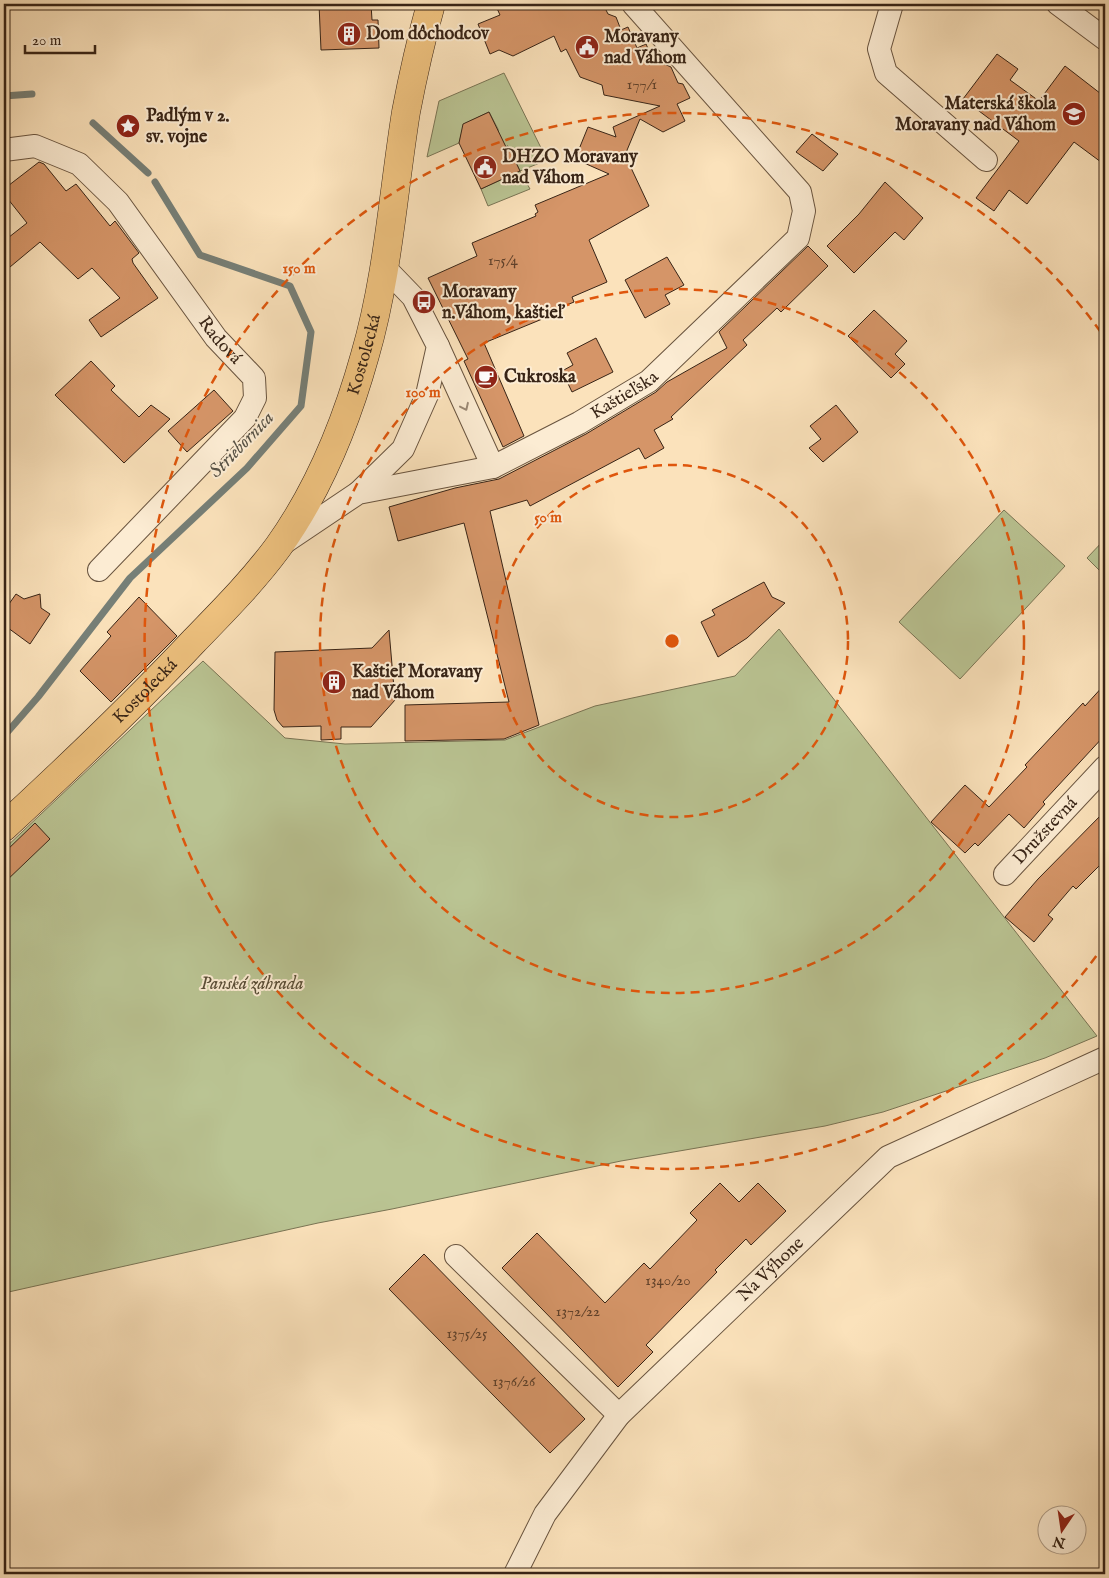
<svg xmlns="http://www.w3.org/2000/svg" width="1109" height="1578" font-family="'IM FELL English',serif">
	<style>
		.green { fill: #bac493; stroke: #797454 }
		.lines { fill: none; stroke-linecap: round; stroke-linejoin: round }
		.stream { stroke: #767f77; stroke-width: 7 }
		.building { fill: #d59568; stroke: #382416 }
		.minor-casing { stroke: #69543f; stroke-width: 24 }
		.major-casing { stroke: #382416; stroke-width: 29 }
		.minor { stroke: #fcecd3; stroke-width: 22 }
		.major { stroke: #eec17e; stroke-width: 28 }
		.oneway { stroke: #9a8874 }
		.ring { fill: none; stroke: #df560c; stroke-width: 2.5; stroke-dasharray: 9 6 }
		.labels { text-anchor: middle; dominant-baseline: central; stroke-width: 4; stroke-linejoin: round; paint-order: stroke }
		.number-label { font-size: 15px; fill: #5f402a }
		.poi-label { font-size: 18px; font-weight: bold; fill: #382416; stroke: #fcecd3; text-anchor: start }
		.street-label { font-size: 18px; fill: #382416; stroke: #fcecd3 }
		.park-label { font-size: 18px; font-style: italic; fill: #584c35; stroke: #fcecd3 }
		.water-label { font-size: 19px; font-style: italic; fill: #575246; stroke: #fcecd3 }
		.centre { fill: #df560c; stroke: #fcecd3; stroke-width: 2.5 }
		.ring-label { font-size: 15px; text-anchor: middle; font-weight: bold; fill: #df560c; stroke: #fcecd3; stroke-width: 4; stroke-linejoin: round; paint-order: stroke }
	</style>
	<rect width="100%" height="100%" fill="#fbe2bb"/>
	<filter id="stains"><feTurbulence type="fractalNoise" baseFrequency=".004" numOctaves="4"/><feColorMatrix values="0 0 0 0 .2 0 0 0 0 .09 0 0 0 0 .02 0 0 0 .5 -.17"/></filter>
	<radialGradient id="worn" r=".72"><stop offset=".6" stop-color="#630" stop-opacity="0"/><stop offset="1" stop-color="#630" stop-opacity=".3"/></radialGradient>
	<g class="green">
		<path d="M504,73L547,160L520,171L530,189L488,206L481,189L520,171L508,146L501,149L498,129L489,112L464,124L459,143L427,157L439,101Z"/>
		<path d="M1004,510L1065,566L960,679L899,622Z"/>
		<path d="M1105,539V563L1099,570L1087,558Z"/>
		<path d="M779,629L1097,1036L1045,1058L883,1112L825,1126L621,1161L392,1209L318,1223L4,1293V849L203,661L285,738L345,744L505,740L595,706L735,676Z"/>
	</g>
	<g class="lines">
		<g class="stream">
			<path d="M4,96L32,94"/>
			<path d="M93,123L148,173"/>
			<path d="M4,736L38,697L130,578L247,468L301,406L311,332L290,286L200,255L155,182"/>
		</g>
	</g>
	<g class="building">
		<path d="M319,4H371L372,20H378L379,48L321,50Z"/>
		<path d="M495,4H603L608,14L616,17L621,30L628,27L637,48L646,44L653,60L661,57L664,64L671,67L678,83L683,84L690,98L677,104L685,121L663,132L640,119L625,155L649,206L589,240L607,282L572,297L574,302L550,312L552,315L484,343L524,436L503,447L464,361L468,359L428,278L477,256L472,243L536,216L535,214L538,212L535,205L609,174L575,159L588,127L616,137L613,127L660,106L604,95L602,85L580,77L566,49L561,52L554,36L513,56L499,50L490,54L478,24L500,15Z"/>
		<path d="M997,54L1018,69L1010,80L1039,101L1065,66L1105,97V165L1074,142L1027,204L1009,190L994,211L976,198L1019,141L963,99Z"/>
		<path d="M489,112L506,147L508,146L520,171L481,189L459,143L463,124Z"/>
		<path d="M812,134L838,154L823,171L796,152Z"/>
		<path d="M39,162L44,164L66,191L76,184L110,226L115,221L139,253L132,259L133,263L158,298L101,337L89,320L120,298L92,268L78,279L40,242L4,272V241L27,223L4,194V189Z"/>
		<path d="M885,182L923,218L904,240L895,232L854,273L827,246L859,214Z"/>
		<path d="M808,246L828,266L781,312L777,308L743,340L747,345L671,417L673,419L654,430L664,448L645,459L639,448L530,506L527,500L490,511L539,725L504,739L405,741V705L509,702L464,523L398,541L389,507L455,488L499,479L586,434L656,392L667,382L727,348L719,332Z"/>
		<path d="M667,257L684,285L665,295L670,304L645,318L625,280Z"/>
		<path d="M874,310L907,341L895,354L905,364L891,378L848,336Z"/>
		<path d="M596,338L613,372L572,392L562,371L573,365L567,353Z"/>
		<path d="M91,361L115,386L111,390L139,417L151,405L170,419L124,463L55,395Z"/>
		<path d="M214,390L233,411L187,452L168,431Z"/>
		<path d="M836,405L858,432L823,462L809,448L821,439L810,426Z"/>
		<path d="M764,582L772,597L785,603L747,638L718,657L701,622L715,615L712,610Z"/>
		<path d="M16,594L24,599L40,594L41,608L50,614L30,644L4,625V611Z"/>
		<path d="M139,597L177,636L111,702L80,671L111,636L107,632Z"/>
		<path d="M389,630L395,700L371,727H341V739L321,740V726L283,727L277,720L274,710L275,652L372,648Z"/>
		<path d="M1105,684V735L1043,802L1045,804L1024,828L1009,814L978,846L975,843L965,853L931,822L965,785L989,807L1027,767L1025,765L1083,703L1085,706Z"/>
		<path d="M1105,811V860L1076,889L1073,886L1048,915L1053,919L1034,942L1005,917L1038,879Z"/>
		<path d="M35,823L50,839L4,883V853Z"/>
		<path d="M720,1183L739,1202L758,1183L786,1211L751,1245L746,1239L715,1270L717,1272L646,1345L653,1352L618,1387L502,1268L537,1233L605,1303L644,1263L650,1269L697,1220L690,1213Z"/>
		<path d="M424,1254L585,1419L550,1453L389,1289Z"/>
	</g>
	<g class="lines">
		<g class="minor-casing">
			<g id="minor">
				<path d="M892,4L879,49L886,73L986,160"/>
				<path d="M1058,4L1105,39"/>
				<path id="s1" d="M4,150L35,146L79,164L118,202L216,338L254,378L255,398L245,418L99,570"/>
				<path d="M438,346L493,467"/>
				<path d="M358,493L403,449L427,395L438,346L413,297L384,267"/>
				<path id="s2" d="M282,544L358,493L493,467L579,423L649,381L798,238L804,211L800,192L633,4"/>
				<path id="s3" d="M1005,874L1105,767"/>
				<path d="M456,1256L619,1415"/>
				<path id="s4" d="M515,1574L545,1514L619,1415L888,1157L1105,1058"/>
			</g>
		</g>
		<g class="major-casing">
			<g id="major">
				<path id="s5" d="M4,827C69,767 133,706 194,641C223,611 253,581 278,547C319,490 346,423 365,355C388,276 393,193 406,112C413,75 421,40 431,4"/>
			</g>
		</g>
		<use href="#minor" class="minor"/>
		<use href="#major" class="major"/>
	</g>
	<defs><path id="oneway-chevron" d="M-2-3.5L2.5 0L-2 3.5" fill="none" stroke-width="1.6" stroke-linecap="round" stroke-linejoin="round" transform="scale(1.25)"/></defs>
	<use class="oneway" href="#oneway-chevron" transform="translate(465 407) rotate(65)"/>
	<g class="ring">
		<circle cx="672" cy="641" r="176"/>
		<circle cx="672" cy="641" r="352"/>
		<path d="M1105 944A528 528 0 1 1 1105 338"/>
	</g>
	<defs>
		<g id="building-disc" transform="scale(1.25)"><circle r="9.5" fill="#8f2418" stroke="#fcecd3"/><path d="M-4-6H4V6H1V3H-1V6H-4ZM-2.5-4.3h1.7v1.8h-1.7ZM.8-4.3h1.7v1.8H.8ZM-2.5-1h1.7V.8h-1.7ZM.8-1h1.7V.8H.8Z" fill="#fff"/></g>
		<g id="civic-disc" transform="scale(1.25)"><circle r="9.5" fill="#8f2418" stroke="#fcecd3"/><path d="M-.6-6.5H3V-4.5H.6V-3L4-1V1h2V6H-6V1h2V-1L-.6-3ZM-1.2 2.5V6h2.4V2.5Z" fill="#fff"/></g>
		<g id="school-disc" transform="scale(1.25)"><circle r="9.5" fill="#8f2418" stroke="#fcecd3"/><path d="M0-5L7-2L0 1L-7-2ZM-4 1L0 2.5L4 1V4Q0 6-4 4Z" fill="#fff"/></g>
		<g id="sight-disc" transform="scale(1.25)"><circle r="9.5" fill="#8f2418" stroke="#fcecd3"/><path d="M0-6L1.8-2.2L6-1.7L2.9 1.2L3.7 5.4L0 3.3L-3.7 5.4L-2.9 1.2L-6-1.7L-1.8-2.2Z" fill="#fff"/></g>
		<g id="bus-disc" transform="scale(1.25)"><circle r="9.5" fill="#8f2418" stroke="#fcecd3"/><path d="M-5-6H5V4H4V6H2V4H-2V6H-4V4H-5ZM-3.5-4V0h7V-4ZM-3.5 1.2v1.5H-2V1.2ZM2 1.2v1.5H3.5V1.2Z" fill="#fff"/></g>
		<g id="cafe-disc" transform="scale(1.25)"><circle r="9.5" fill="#8f2418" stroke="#fcecd3"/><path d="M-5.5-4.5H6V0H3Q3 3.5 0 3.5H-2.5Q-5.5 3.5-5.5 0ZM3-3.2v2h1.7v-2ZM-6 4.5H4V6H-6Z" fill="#fff"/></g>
	</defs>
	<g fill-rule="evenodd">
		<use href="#building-disc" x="349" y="34"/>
		<use href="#civic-disc" x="587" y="47"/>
		<use href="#school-disc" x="1074" y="114"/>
		<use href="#sight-disc" x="128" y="126"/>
		<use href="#civic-disc" x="485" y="167"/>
		<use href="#bus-disc" x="424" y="302"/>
		<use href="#cafe-disc" x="486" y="377"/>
		<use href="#building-disc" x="334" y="682"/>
	</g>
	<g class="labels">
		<g class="number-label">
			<text x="642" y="84">177/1</text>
			<text x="503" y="260">175/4</text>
			<text x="668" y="1280">1340/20</text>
			<text x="578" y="1311">1372/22</text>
			<text x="467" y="1333">1375/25</text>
			<text x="514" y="1381">1376/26</text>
		</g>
		<g class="poi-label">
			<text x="366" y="34">Dom dôchodcov</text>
			<text x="604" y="37">Moravany<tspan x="604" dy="21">nad Váhom</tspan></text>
			<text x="1056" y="104" text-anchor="end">Materská škola<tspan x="1056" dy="21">Moravany nad Váhom</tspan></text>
			<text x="146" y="116">Padlým v 2.<tspan x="146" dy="21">sv. vojne</tspan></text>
			<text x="502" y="157">DHZO Moravany<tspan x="502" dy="21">nad Váhom</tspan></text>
			<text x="442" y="292">Moravany<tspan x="442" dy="21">n.Váhom, kaštieľ</tspan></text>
			<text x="504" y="377">Cukroska</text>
			<text x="352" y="672">Kaštieľ Moravany<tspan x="352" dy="21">nad Váhom</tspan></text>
		</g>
		<g class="street-label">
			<text stroke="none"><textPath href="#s1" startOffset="305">Radová</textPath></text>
			<text stroke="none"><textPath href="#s5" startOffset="604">Kostolecká</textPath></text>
			<text stroke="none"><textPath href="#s2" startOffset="379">Kaštieľska</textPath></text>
			<text stroke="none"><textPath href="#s5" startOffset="196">Kostolecká</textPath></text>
			<text stroke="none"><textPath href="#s3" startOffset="59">Družstevná</textPath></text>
			<text stroke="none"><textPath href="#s4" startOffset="401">Na Výhone</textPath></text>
		</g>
		<g class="park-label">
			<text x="252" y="984">Panská záhrada</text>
		</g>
		<g class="water-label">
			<text transform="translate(242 445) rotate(-46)">Striebornica</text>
		</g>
	</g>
	<circle cx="672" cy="641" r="8" class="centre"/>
	<g class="ring-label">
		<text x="299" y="273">150 m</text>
		<text x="423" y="397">100 m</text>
		<text x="548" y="522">50 m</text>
	</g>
	<rect width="1109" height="1578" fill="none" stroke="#fbe2bb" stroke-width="20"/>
	<rect x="5" y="5" width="1099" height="1568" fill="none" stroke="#382416" stroke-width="2.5"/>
	<rect x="10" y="10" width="1089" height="1558" fill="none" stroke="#382416"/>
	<g transform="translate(1062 1530) rotate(193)"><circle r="24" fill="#fcecd3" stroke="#ae9c87"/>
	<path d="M0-4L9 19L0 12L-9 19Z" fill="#8f2418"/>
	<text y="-8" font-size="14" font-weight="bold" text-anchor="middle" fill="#382416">N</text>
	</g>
	<path d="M25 45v8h70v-8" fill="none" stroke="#382416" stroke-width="2.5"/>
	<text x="32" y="45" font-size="15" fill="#382416" stroke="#fcecd3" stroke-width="4" paint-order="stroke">20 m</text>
	<rect width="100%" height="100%" filter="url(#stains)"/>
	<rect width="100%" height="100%" fill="url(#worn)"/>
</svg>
